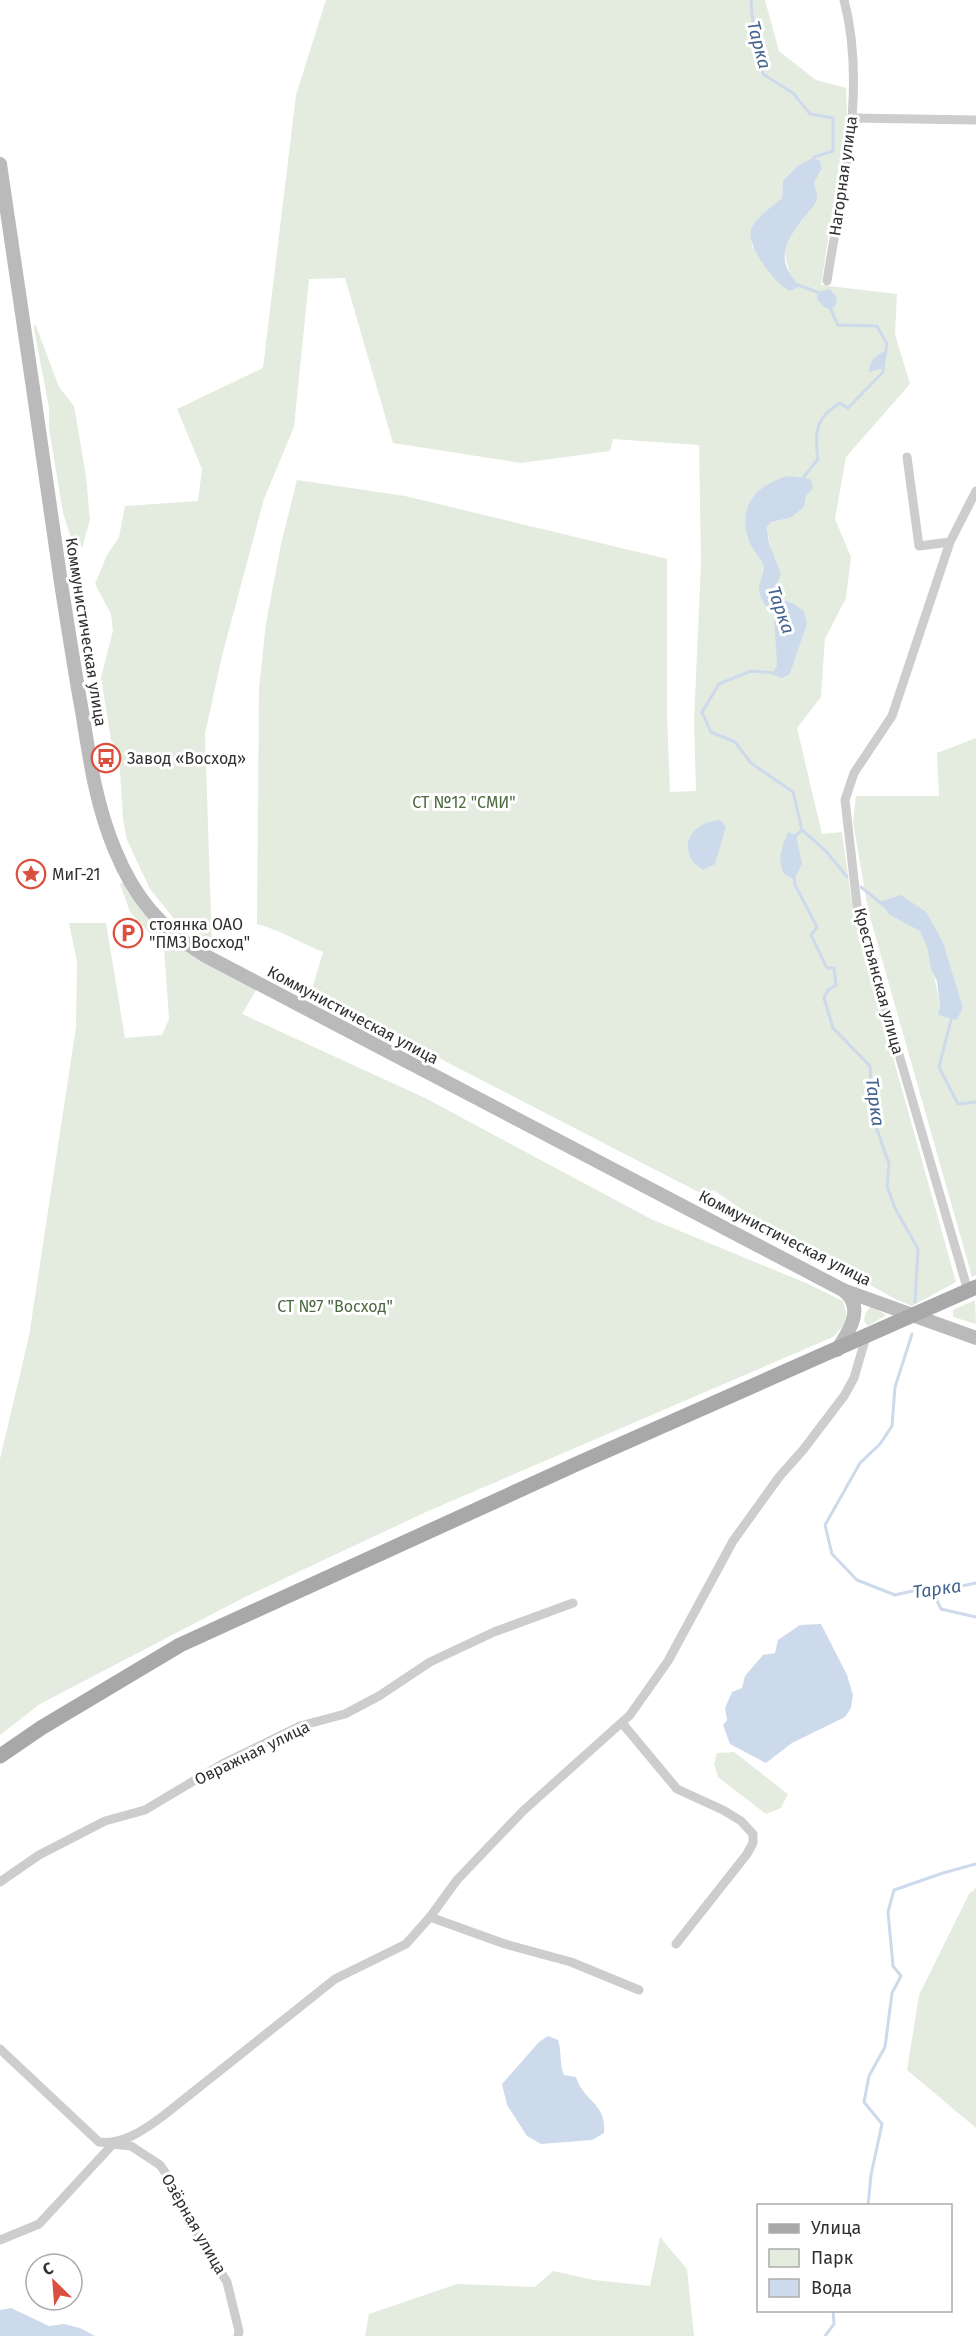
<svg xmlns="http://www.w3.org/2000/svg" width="976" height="2336" font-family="'Fira Sans',sans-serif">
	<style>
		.green { fill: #e4ecdf; fill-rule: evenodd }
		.water { fill: #cddaeb }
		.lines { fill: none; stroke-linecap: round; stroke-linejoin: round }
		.stream { stroke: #cddaeb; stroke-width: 3 }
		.street { stroke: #cdcdcd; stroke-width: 9 }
		.secondary { stroke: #bababa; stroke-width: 14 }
		.primary { stroke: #a8a8a8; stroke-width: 15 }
		.labels { text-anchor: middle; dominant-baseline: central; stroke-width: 6; stroke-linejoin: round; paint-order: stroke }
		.street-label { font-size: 16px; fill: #303030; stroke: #fff }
		.poi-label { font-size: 16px; fill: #303030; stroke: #fff; text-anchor: start }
		.park-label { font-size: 16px; fill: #4c6a40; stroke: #fff }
		.water-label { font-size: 18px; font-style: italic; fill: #42638e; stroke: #fff }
	</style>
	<rect width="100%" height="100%" fill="#fff"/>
	<g class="green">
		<path d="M326,0H765L779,51L816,80L846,88L847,117L821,285L897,294L895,334L910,384L846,457L835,519L851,557L846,598L825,639L821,697L797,728L822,834L842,832L854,918L956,1282L912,1306L897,1300L771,1229L713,1190L710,1198L311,992L323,952C301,943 280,930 257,924L259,689L266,623L281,544L297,480L405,496L667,559V715L670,792L696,791L694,721L701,563L699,445L613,439L610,451L521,463L393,443L345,278L309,279L294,427L264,499L222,656L205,734L212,945L179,925L150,889L127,840L123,820L119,754L111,740L101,677L113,631L111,614L95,584L107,555L119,537L125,506L198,501L202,469L177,409L263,368L296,95ZM814,157L820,161L822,168L814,183V205L787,240L785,254L790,276L758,253L752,246V226L782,198L783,179L797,166ZM811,479L806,496L790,518L771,522L767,527L779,598L792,603L807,624L790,674L774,616L766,609L762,576L763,565L750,541Z"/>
		<path d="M35,323L59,387L74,406L76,417L86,476L90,520L82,548L70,535L63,513L49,428V408L34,329Z"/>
		<path d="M976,738V1275L972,1277L868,910L853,822L856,796H939L937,753ZM880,902L943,942L963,1007L957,1020L940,1008C938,993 929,943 921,932C915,924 900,921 892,916C887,912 883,907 880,902Z"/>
		<path d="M123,882L154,922L258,987L242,1014L425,1098L651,1219L806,1283L843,1301L848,1321L833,1337L426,1512L245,1597L40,1704L0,1735V1459L29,1336L76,1027L77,962L69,923H106L125,1038L162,1035L169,1019L164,949L130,912L120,884Z"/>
		<path d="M975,1300L976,1324L953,1317V1310Z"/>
		<path d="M871,1306L886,1315L868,1326L864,1321L865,1314Z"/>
		<path d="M734,1752L788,1794L781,1808L766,1814L718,1777L714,1764L717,1753Z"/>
		<path d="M976,1888V2128L907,2070L919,1995L969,1894Z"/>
		<path d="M660,2237L687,2269L694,2336H365L369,2314L457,2284L535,2287L553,2271L594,2280L650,2286Z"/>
	</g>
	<g class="water">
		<path d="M814,157L820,161L822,168L814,183C815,187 817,193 817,197C817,203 812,208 808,213C787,238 772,259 800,286L790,291C775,284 743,243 752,227C756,218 774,205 782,198L783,180L797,166Z"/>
		<path d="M830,289L837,298L835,306L831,310L824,307L817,299L818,292Z"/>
		<path d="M886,351L883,368L869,372C869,360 876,355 886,351Z"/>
		<path d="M788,476L811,479L813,488L806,496L804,507L790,518L771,522L767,527L769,543L781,574L776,586L779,598L792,603L804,611L807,624L790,674L782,678L772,674L777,665L774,616C767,609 759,598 759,588C759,581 765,572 763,565C760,557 752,549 749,541C737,507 755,485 788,476Z"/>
		<path d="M720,820L726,827L715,864L703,870C700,867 694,864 692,860C679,838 699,821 720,820Z"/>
		<path d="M788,832L796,835L802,864L794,879L785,875C776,859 782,848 788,832Z"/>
		<path d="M901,895L926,912L943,942L963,1007L957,1020L938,1015L940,1008L937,981L931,969L928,950L920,931L890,915L879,902Z"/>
		<path d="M821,1624L847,1675L853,1695L851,1708L845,1717L792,1743L766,1763L730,1744L723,1725L727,1720L725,1708L732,1692L742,1688L745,1676L763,1655L775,1653L778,1640L800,1625Z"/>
		<path d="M548,2036L558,2040C562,2052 559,2064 564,2075L576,2077C583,2101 607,2103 604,2133L592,2140L541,2144L527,2136L507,2105L502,2084L539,2042Z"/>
		<path d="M11,2308L49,2326L64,2324L80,2328L95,2336H0V2310Z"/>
	</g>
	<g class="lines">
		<g class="stream">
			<path d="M752,0C748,9 761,60 763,74L793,93L810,114L833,118V151L814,157V160"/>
			<path d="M798,285L820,293"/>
			<path d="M803,478L818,459C814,432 816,417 840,403L848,408L883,372V368L887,344L877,326L838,325L830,308"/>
			<path d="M775,673L751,671L719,684L702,712L711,732L735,742L751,763L793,792L802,830L795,836"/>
			<path d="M802,830L826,851L847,877"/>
			<path d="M794,877L795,885L817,927L811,935L827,968H834L836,985L828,990L824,998L833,1028L870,1066L873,1118L889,1164L887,1186L895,1208L918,1249L915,1302"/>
			<path d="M861,887L882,904"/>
			<path d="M952,1016L939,1067L958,1104L976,1102"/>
			<path d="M912,1334L895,1387L892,1426L880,1444L860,1463L825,1525L832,1554L857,1580L895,1595L921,1589L933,1592L976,1583"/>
			<path d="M933,1592L941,1609L976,1617"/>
			<path d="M868,2206L871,2175L882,2124L864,2102L869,2076L885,2047L892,1993L901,1976L893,1966L888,1912L894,1890L943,1873L976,1864"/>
			<path d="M825,2336L834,2324L833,2310"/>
		</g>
		<g class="street">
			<path d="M853,118L976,120"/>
			<path d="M827,281C841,190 868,91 844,0"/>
			<path d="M907,457L919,546L950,542"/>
			<path d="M968,1291L858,914L845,800L854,773L892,716L950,542L976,491"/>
			<path d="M622,1723L677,1789L723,1810L741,1821L753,1834V1843L747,1854L676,1944"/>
			<path d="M0,1882L39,1855L105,1821L145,1810L222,1764L300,1726L345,1714L379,1696L430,1662L494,1632L573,1603"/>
			<path d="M430,1917L505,1944L571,1962L639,1990"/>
			<path d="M0,2049L99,2142C123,2145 144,2130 163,2116L335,1979L406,1944L430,1917L457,1880L523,1811L630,1715L668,1661L733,1541L779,1477L803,1450L844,1396L854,1378L866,1337"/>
			<path d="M0,2240L39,2224L113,2144L131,2146L160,2165L171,2181L198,2237L227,2282L239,2331L238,2336"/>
		</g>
		<g class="secondary">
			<path d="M0,164C21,304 41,443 61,583C68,628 75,673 83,717C90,762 97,808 115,850C134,897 160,928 204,955L843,1290L976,1338"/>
			<path d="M837,1350C849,1332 866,1307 843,1290"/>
		</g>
		<path class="primary" d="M0,1756L41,1728L180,1645L581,1462L976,1287"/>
	</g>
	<defs>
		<g id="bus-ring" transform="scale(1.5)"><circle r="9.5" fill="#fff" stroke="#db4f3e" stroke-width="1.5"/><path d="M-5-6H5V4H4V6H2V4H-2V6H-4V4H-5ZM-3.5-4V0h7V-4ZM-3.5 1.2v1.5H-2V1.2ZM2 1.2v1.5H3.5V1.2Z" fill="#db4f3e"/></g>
		<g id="sight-ring" transform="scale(1.5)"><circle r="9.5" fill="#fff" stroke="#db4f3e" stroke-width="1.5"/><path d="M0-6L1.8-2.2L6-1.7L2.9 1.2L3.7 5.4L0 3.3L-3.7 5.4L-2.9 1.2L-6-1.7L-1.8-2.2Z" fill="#db4f3e"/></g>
		<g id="parking-ring" transform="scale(1.5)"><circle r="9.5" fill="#fff" stroke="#db4f3e" stroke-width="1.5"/><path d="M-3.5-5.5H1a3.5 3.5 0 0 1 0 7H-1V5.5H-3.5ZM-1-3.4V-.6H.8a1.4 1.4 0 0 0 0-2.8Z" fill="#db4f3e"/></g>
	</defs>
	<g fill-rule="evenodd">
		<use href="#bus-ring" x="106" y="758"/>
		<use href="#sight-ring" x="31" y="874"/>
		<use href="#parking-ring" x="128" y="933"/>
	</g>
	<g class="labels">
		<g class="street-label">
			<text transform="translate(843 176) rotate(-82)">Нагорная улица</text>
			<text transform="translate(86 632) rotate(81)">Коммунистическая улица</text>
			<text transform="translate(879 981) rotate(75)">Крестьянская улица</text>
			<text transform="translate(353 1015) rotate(28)">Коммунистическая улица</text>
			<text transform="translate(785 1238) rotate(27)">Коммунистическая улица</text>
			<text transform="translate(252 1753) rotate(-26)">Овражная улица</text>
			<text transform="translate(194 2224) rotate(60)">Озёрная улица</text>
		</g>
		<g class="poi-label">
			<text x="127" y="758">Завод «Восход»</text>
			<text x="52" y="874">МиГ-21</text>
			<text x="149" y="924">стоянка ОАО<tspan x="149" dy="18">"ПМЗ Восход"</tspan></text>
		</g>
		<g class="park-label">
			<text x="464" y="802">СТ №12 "СМИ"</text>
			<text x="335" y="1306">СТ №7 "Восход"</text>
		</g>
		<g class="water-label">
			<text transform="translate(759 45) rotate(75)">Тарка</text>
			<text transform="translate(781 610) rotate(71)">Тарка</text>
			<text transform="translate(875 1102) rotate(82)">Тарка</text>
			<text transform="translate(937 1589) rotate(-8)">Тарка</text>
		</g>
	</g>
	<rect x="757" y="2204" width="195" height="108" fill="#ffffff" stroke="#acacac" stroke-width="1.5"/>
	<rect x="769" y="2224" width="30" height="9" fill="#a8a8a8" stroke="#acacac" stroke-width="1.5"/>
	<text x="811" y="2234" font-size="18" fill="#303030">Улица</text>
	<rect x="769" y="2249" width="30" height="18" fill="#e4ecdf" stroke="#acacac" stroke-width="1.5"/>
	<text x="811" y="2264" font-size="18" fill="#303030">Парк</text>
	<rect x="769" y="2279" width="30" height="18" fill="#cddaeb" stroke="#acacac" stroke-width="1.5"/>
	<text x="811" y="2294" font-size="18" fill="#303030">Вода</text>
	<g transform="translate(54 2282) rotate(335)"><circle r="28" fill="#ffffff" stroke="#acacac" stroke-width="1.5"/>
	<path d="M0-4.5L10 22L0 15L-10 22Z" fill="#db4f3e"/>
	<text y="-9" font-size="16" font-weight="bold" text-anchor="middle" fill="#303030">С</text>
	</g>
</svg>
